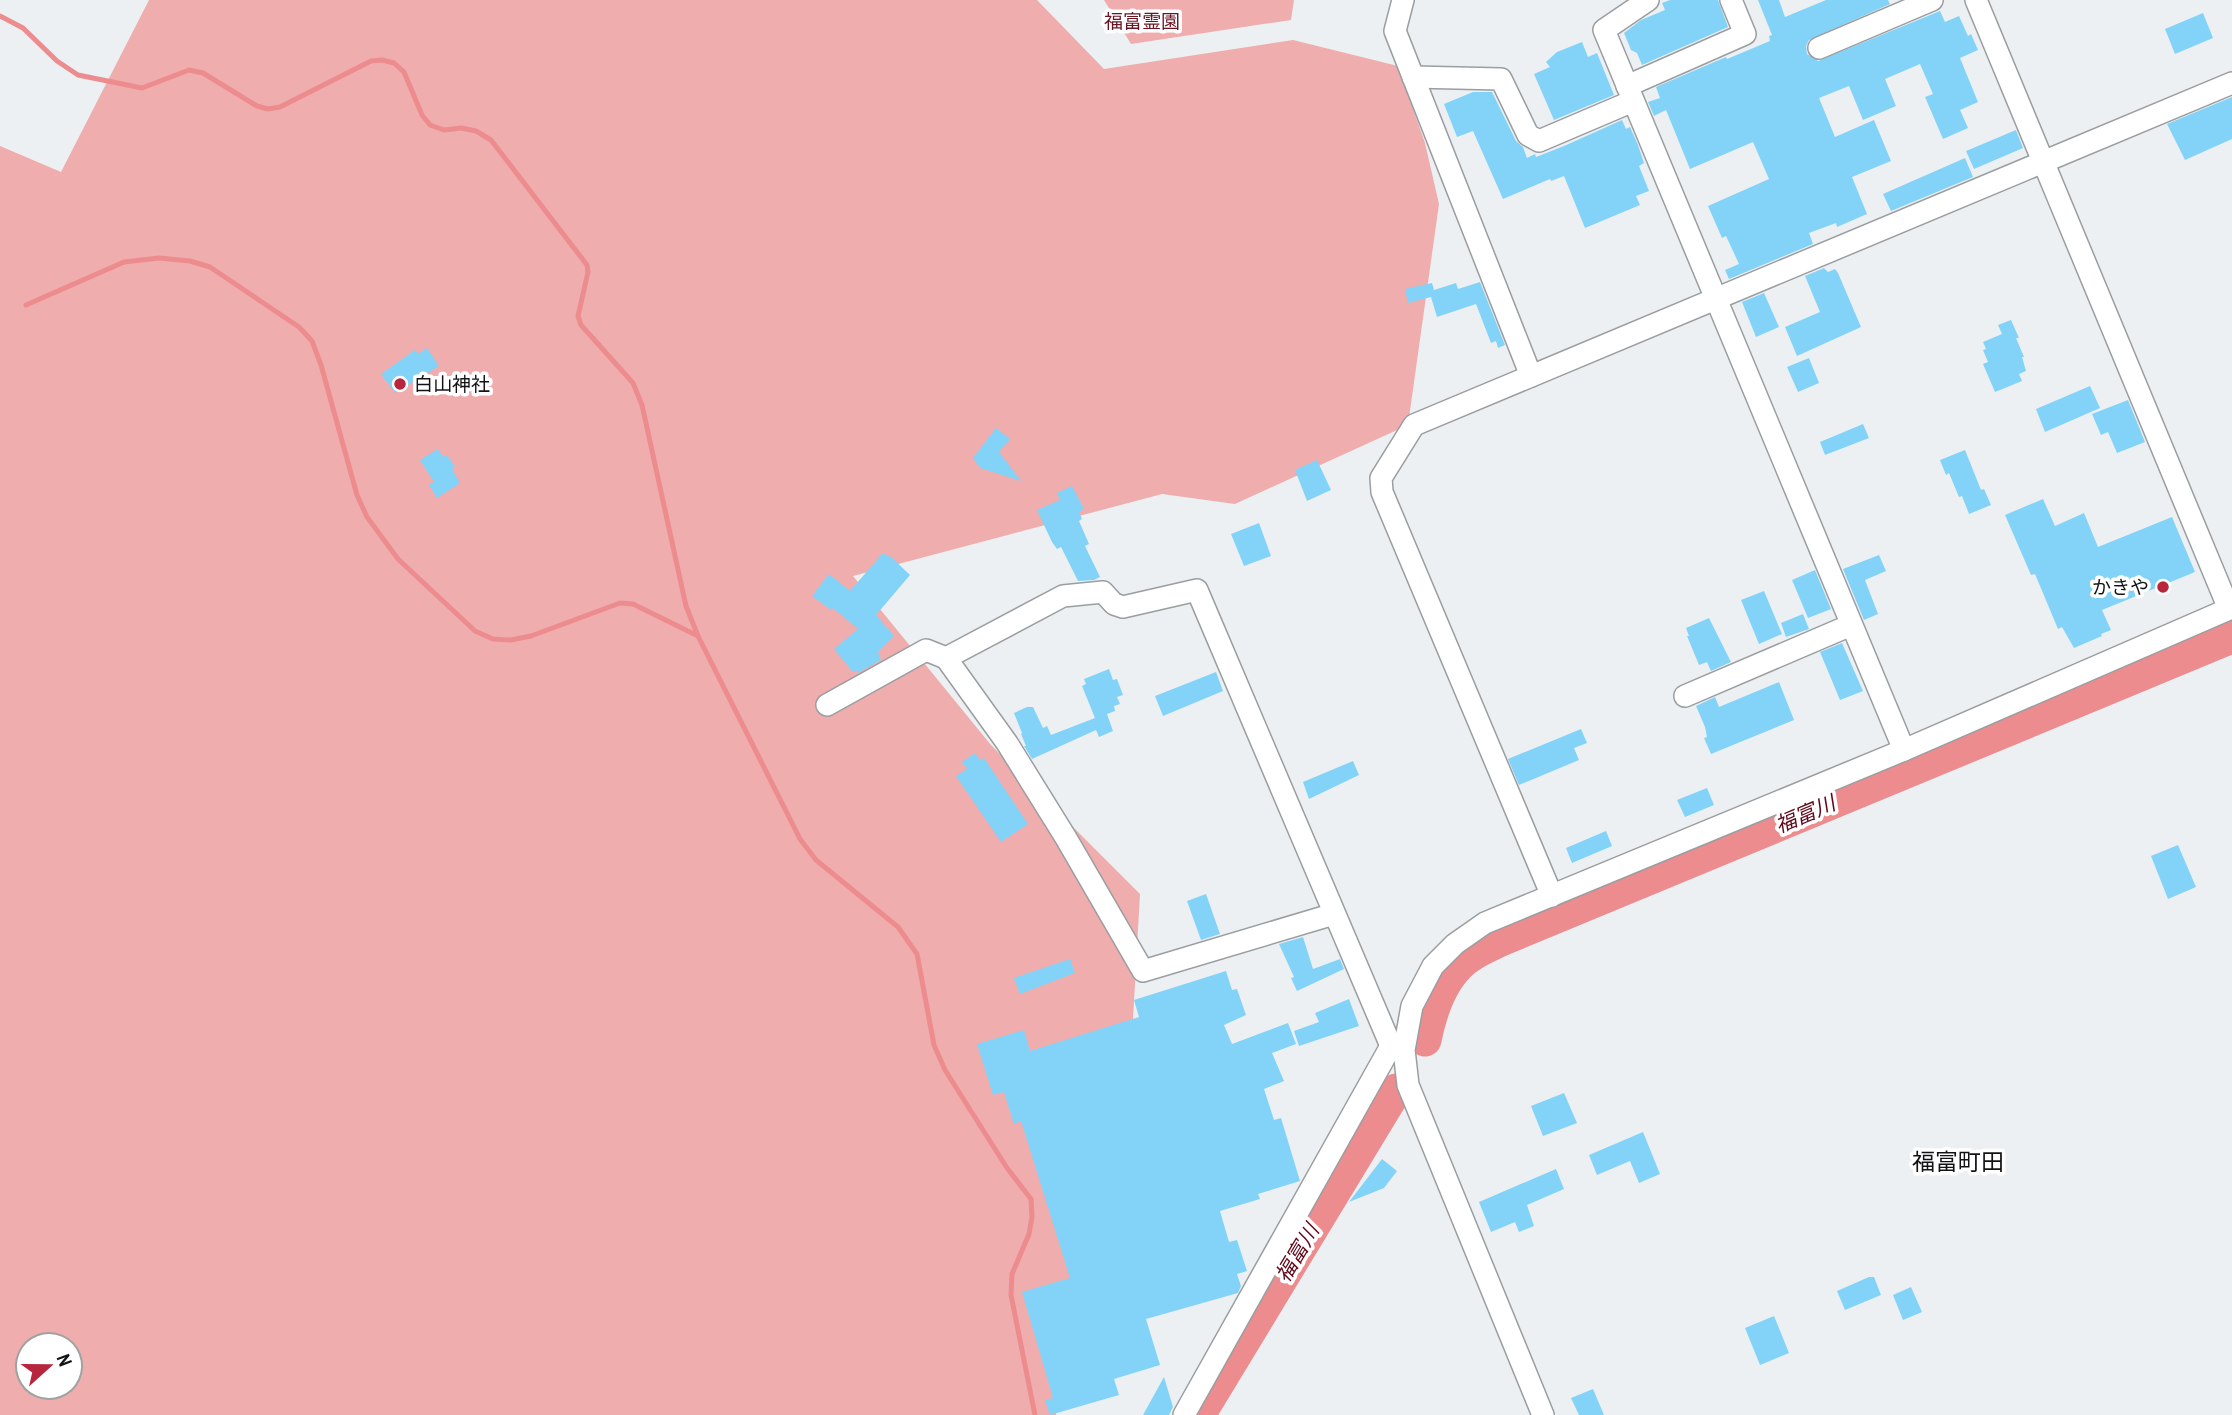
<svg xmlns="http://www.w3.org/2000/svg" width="2232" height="1415" font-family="'Archivo Narrow','Noto Sans JP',sans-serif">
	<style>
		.green { fill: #efadae; fill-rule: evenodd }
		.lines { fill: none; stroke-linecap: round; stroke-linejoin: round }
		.stream { stroke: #ed8c8f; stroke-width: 5 }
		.river { stroke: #ed8c8f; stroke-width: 33 }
		.building { fill: #83d3f9 }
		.minor-casing { stroke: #9a9ea0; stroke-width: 24 }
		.minor { stroke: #fff; stroke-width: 21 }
		.poi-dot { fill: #b8263d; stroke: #fff; stroke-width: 2.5 }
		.labels { text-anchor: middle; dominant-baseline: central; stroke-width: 7; stroke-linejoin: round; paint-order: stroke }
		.park-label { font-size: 19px; fill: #6a1321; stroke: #fff }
		.poi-label { font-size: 19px; fill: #121314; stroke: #fff; text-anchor: start }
		.water-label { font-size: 21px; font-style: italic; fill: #600719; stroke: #fff }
		.quarter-label { font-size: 23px; fill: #121314; stroke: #fff }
	</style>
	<rect width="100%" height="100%" fill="#ecf0f2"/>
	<g class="green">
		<path d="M149,0H1037L1104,69L1293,40L1398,66L1425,143L1439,204L1408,425L1235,504L1162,494L853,576L991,745L1140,894L1129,1091L1061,1371L1056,1415H0V146L61,172ZM28,1345H70V1387H28Z"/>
		<path d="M1104,0H1294L1291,20L1131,44Z"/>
	</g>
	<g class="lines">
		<g class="stream">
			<path d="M0,16L23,28L57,61L78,75L142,88L189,70L203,73L257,106L268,109L280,107L371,61L382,60L394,63L404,72L422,115L430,125L444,130L461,128L476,131L491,140L587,265L588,272L578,316L581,325L633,383L642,405L686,606L698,636"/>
			<path d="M26,305L124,262L159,258L190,261L210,267L299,327L312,341L321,365L357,495L367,517L398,559L475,631L493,639L511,640L531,636L620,603L633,604L698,636L800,839L816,860L898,927L917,954L934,1045L945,1070L1007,1168L1031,1199L1032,1217L1029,1234L1012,1274L1011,1295L1035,1415"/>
		</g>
		<g class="river">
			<path d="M1425,1040C1431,1010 1444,972 1472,955C1481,949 1491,945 1501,940L2232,637"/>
			<path d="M1199,1415L1396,1090"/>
		</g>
	</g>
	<g class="building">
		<path d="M1670,0H1718L1728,27L1642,65L1637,53L1631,50L1624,33L1641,20L1665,10L1662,3Z"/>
		<path d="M1758,0H1779L1785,17L1826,0H1888L1890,4L1809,40L1806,46L1807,54L1818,61L1940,11L1945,22L1959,16L1968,36L1971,34L1978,50L1960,58L1978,102L1960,110L1968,128L1943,139L1925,97L1933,94L1920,64L1885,79L1896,106L1863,120L1849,86L1819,98L1835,137L1874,120L1891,161L1852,177L1867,214L1837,227L1836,223L1809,233L1813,244L1729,279L1725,270L1739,264L1726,236L1722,238L1708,206L1769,179L1753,142L1690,169L1666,110L1654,116L1648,102L1660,98L1656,87L1726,57L1727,59L1770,41L1769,36L1772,35Z"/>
		<path d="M2203,13L2213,38L2175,54L2165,29Z"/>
		<path d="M1582,42L1588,57L1597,53L1614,95L1554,120L1534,74L1550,67L1546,62L1557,52Z"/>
		<path d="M1473,92H1492L1516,141L1523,147L1527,158L1535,154L1536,157L1564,146L1622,120L1626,129L1630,127L1638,145L1644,163L1639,166L1649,191L1636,196L1640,205L1585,228L1564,176L1551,181L1550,179L1503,199L1473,131L1457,137L1444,104Z"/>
		<path d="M2232,97V139L2185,160L2167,124Z"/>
		<path d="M2016,130L2023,148L1974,169L1966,151Z"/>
		<path d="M1965,158L1973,177L1891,211L1883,194Z"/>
		<path d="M1824,268L1828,272L1835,269L1838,273L1861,327L1797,356L1785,327L1820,312L1805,276Z"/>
		<path d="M1480,282L1505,345L1498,348L1496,341L1491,343L1476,304L1437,317L1431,297L1408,303L1405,289L1432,283L1434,290L1456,283L1458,289Z"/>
		<path d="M1764,293L1779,327L1756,337L1742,302Z"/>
		<path d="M2011,320L2019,338H2016L2024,357H2022L2026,371L2019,374L2022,381L1995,392L1983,364L1988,362L1983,350L1986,349L1983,342L2002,334L1998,325Z"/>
		<path d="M427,348L439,366L395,393L381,374L415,350L418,354Z"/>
		<path d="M1809,358L1819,383L1798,392L1787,367Z"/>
		<path d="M2090,386L2100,408L2045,432L2036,409Z"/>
		<path d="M2128,400L2145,442L2117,453L2108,432L2101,435L2092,414Z"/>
		<path d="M1863,424L1869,438L1825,455L1820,442Z"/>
		<path d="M996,428L1010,439L999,452L1021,481L980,468L973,458Z"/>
		<path d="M438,449L443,457L447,455L455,467L452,469L460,483L437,498L429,485L434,482L420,460Z"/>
		<path d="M1965,450L1981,490L1984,489L1991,505L1969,514L1962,496L1959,497L1949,473L1946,475L1940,460Z"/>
		<path d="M1317,460L1331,490L1307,501L1295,470Z"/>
		<path d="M1072,486L1084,509L1079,512L1082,519L1079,521L1089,544L1085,546L1100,577L1094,580L1078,581L1061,547L1057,549L1052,542L1037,510L1060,500L1057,493Z"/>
		<path d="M2043,499L2055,526L2084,513L2098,547L2172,517L2195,572L2102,610L2111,630L2101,634L2102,636L2074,648L2062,627L2058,629L2035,574L2031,575L2005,515Z"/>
		<path d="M1259,523L1271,556L1244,566L1231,534Z"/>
		<path d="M883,553L888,557L889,555L910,575L876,615L894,636L878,652L881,660L858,673L856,670L853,672L834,649L858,629L833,608L831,610L812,596L829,574L850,591Z"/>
		<path d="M1879,555L1886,571L1865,580L1878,614L1864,620L1843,569Z"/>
		<path d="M1815,570L1831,609L1808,618L1792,580Z"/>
		<path d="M1764,591L1782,634L1759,644L1741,600Z"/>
		<path d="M1803,614L1809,629L1786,637L1781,623Z"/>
		<path d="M1709,618L1731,662L1711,671L1707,662L1699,665L1687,636H1689L1686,628Z"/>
		<path d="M1842,643L1863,691L1840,700L1820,652Z"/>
		<path d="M1109,669L1113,680L1117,679L1123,695L1117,697L1120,704L1114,706L1115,711L1107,714L1113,731L1099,737L1096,730L1032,759L1024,746H1026L1021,734L1022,733L1014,713L1027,707H1033L1043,728L1047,726L1051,735L1095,718L1082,686L1086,684L1084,679Z"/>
		<path d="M1216,672L1223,691L1163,716L1155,696Z"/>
		<path d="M1779,682L1794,720L1711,754L1704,738L1707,737L1705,727L1696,706L1715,697L1719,707Z"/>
		<path d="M1581,729L1587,743L1574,748L1579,760L1519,785L1508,759Z"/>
		<path d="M975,753L980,760L984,758L1028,824L1001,842L956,776L967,769L962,762Z"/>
		<path d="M1353,761L1359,775L1309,799L1303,782Z"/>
		<path d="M1707,788L1714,805L1685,817L1677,800Z"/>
		<path d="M1606,831L1612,846L1572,863L1566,848Z"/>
		<path d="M2178,845L2196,887L2168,899L2151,856Z"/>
		<path d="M1206,894L1220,934L1201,940L1187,901Z"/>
		<path d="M1303,937L1313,969L1340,959L1344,969L1297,991L1291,978L1294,977L1279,944Z"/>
		<path d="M1070,959L1075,973L1020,994L1014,978Z"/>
		<path d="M1226,971L1232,990L1237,989L1246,1015L1224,1025L1232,1044L1288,1023L1296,1044L1272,1053L1284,1081L1264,1089L1274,1120L1281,1118L1300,1181L1258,1194L1260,1199L1220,1211L1229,1242L1237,1240L1247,1271L1237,1274L1241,1286L1238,1293L1146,1319L1160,1365L1114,1379L1119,1395L1050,1415L1045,1400L1053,1398L1022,1292L1070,1278L1021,1121L1014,1124L1004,1092L993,1095L977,1044L1024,1030L1030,1051L1139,1017L1134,1000Z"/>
		<path d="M1349,999L1359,1026L1299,1046L1294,1031L1319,1022L1315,1013Z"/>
		<path d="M1564,1093L1577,1123L1543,1136L1531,1106Z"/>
		<path d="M1643,1132L1660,1174L1639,1183L1630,1161L1597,1175L1589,1155Z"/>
		<path d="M1382,1159L1397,1171L1384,1188L1349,1202Z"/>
		<path d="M1556,1169L1564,1189L1527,1205L1534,1226L1519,1232L1515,1222L1491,1232L1479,1202Z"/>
		<path d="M1869,1277H1874L1881,1295L1845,1310L1837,1291Z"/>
		<path d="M1911,1287L1922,1312L1903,1320L1893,1295Z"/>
		<path d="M1774,1316L1789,1353L1760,1365L1745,1328Z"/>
		<path d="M1164,1377L1173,1407L1169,1415H1143Z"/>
		<path d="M1593,1389L1604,1415H1579L1571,1398Z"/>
	</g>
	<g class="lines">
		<g class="minor-casing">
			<g id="minor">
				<path d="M1403,0L1395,31L1531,376"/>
				<path d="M1648,0L1604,30L1904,750"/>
				<path d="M1819,48L1932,0"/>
				<path d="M1413,77L1501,79L1528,135L1539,141L1633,101"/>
				<path d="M1627,86L1745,34L1731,0"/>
				<path d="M946,658L1007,743L1066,838L1143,971L1334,914"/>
				<path d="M1685,696L1851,625"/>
				<path d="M827,705L926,650L946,658L1063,596L1103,592L1114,604L1123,607L1197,590L1391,1046"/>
				<path d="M1552,896L1382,492L1381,478L1414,425L2232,83"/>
				<path d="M1184,1415L1391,1046L1402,1049"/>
				<path d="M1543,1415L1408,1085L1404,1050L1412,1006L1433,966L1455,944L1485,923L1904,750L2229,609L1976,0"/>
			</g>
		</g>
		<use href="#minor" class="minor"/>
	</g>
	<g class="poi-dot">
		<circle cx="400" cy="384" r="7"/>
		<circle cx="2163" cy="587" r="7"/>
	</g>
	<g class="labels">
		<g class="park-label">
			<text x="1142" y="21">福富霊園</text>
		</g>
		<g class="poi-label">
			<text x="414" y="384">白山神社</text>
			<text x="2149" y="587" text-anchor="end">かきや</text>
		</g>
		<g class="water-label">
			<text transform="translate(1805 814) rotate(-23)">福富川</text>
			<text transform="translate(1297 1253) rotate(-59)">福富川</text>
		</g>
		<g class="quarter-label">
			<text x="1958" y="1161">福富町田</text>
		</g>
	</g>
	<g transform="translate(49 1366) rotate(69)"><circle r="33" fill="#ffffff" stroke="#a0a1a1" stroke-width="2"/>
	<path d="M0-5L12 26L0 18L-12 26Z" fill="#b8263d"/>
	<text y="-10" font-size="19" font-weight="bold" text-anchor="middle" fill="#121314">N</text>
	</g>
</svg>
